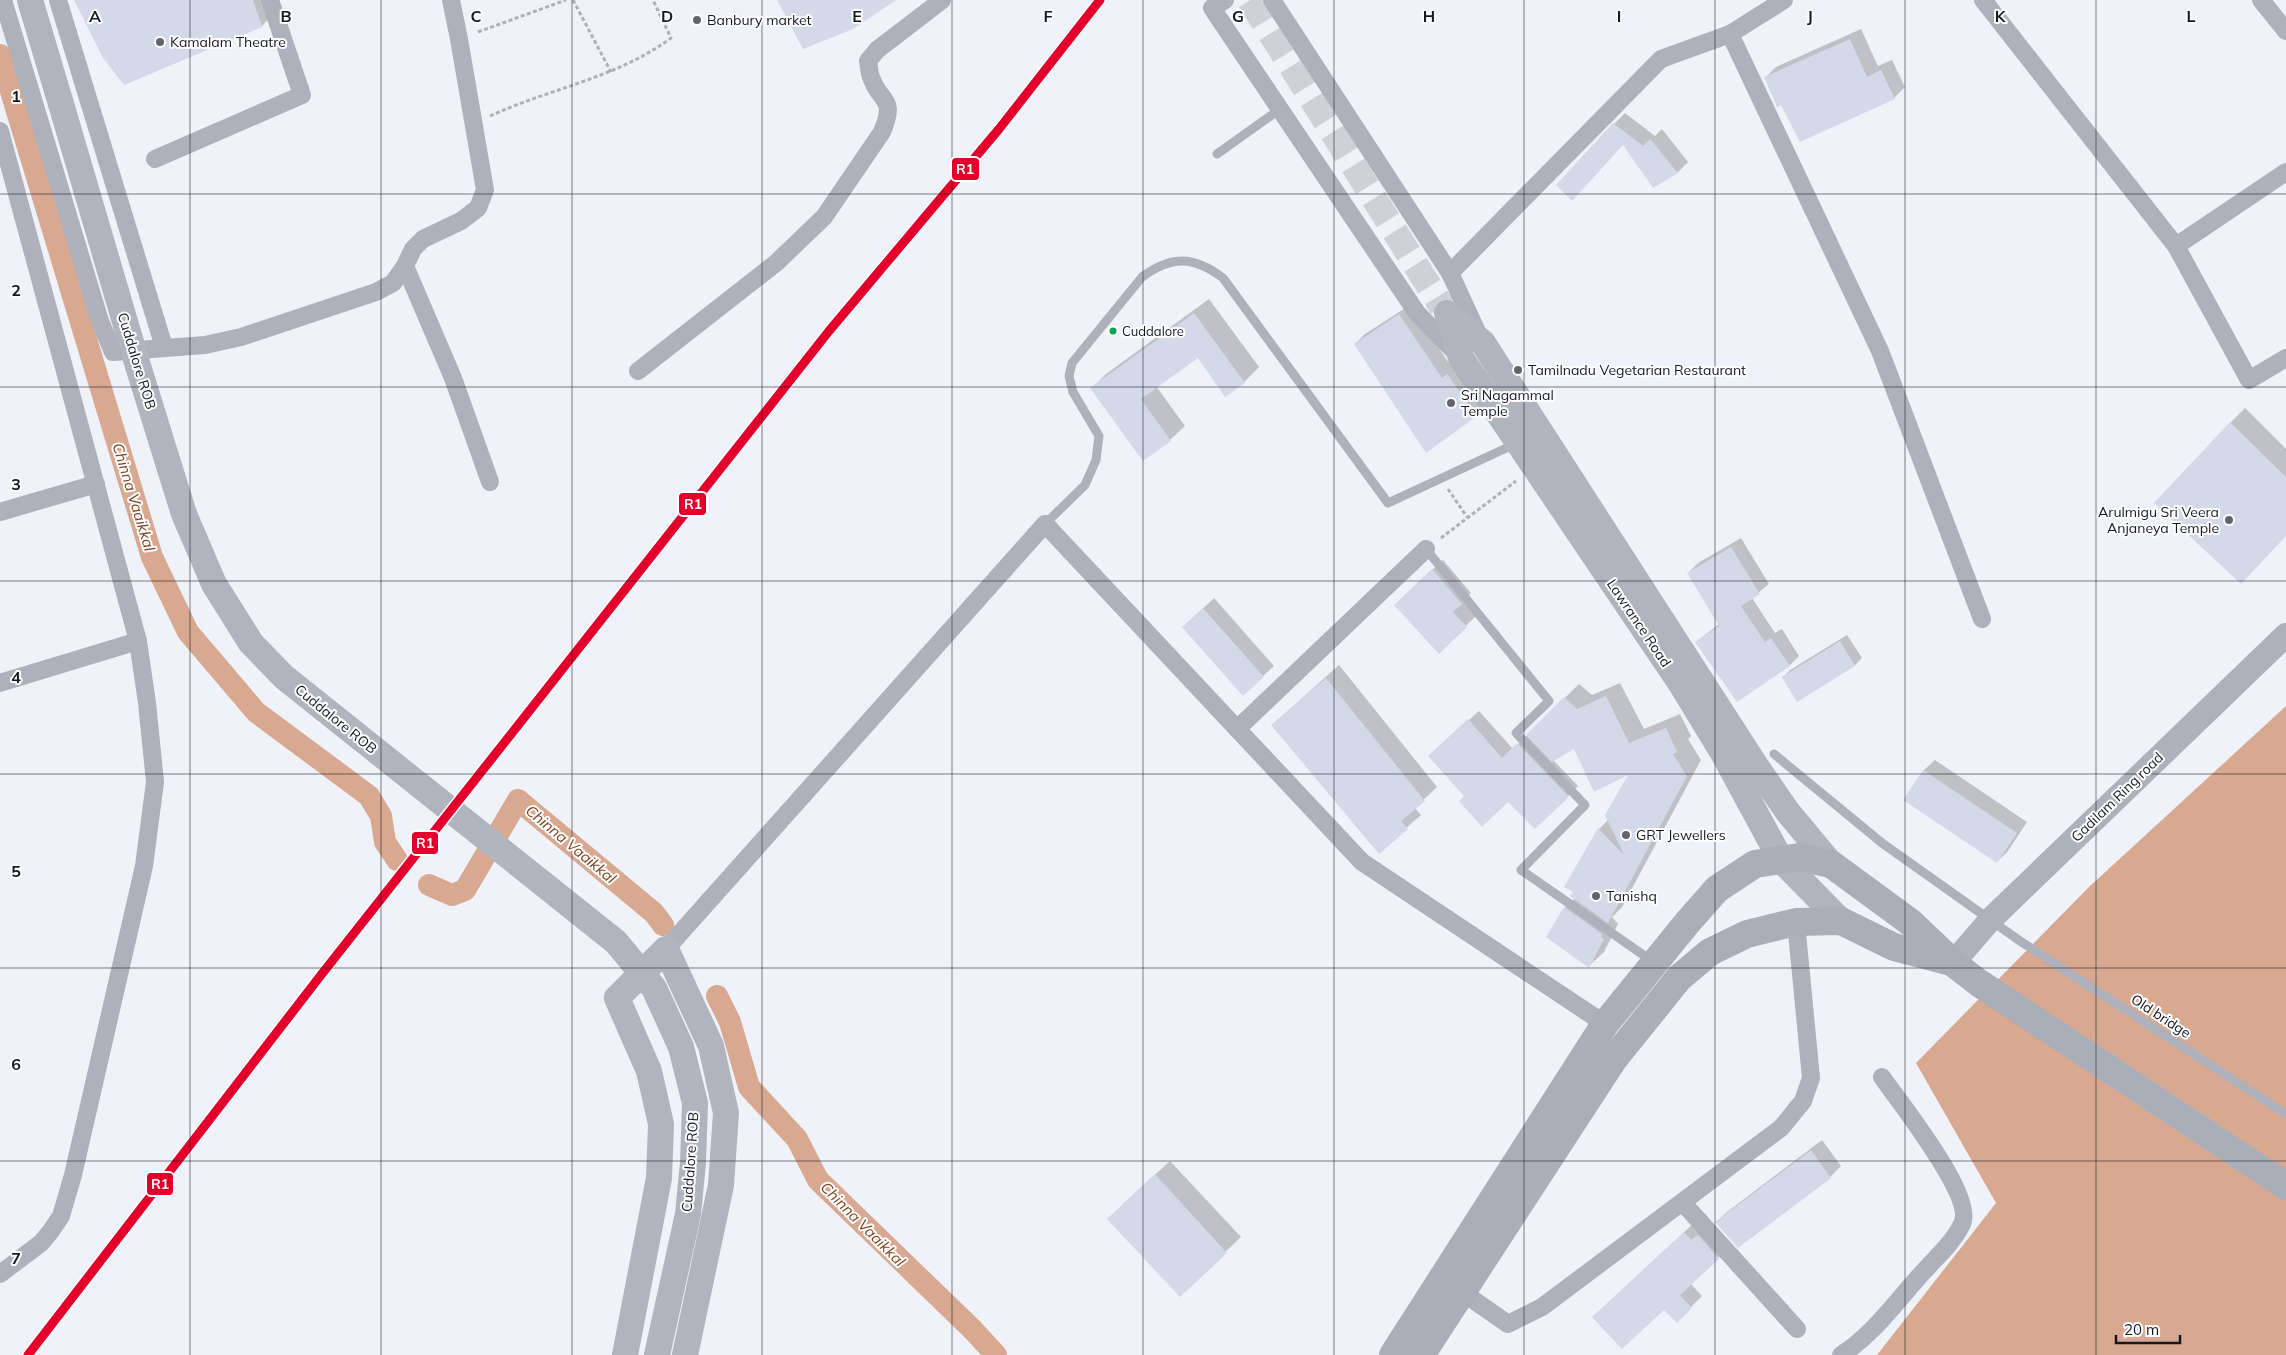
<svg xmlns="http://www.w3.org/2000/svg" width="2286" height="1355" font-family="Mulish,sans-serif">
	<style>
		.water { fill: #d8a891 }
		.shadow { fill: #0003 }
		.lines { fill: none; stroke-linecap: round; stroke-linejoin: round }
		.canal { stroke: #d8a891; stroke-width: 22 }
		.building { fill: #d3d9e9 }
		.primary-tunnel { stroke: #cfd1d9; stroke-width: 26; stroke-dasharray: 26 13; stroke-linecap: butt }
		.path { stroke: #afb1b9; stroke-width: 3; stroke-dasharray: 4 2.5; stroke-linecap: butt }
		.lane { stroke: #aeb1bb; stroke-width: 9 }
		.street { stroke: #aeb1bb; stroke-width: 18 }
		.secondary { stroke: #acb1bb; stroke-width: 24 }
		.primary { stroke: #b0b4be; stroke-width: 26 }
		.highway { stroke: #aaaeb9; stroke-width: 28 }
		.primary-bridge { stroke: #b0b4be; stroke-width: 26 }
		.rail-1-casing { stroke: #fefefe; stroke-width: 12 }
		.rail-1 { stroke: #e4002b; stroke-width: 9 }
		.grid { fill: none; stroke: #151923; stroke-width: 1; stroke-opacity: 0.55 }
		.poi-dot { fill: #62656e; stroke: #fefefe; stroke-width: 2 }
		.bus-dot { fill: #00a651; stroke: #fefefe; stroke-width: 2 }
		.labels { text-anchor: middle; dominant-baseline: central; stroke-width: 4; stroke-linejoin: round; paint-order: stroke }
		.bus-label { font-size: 13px; fill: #151923; stroke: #fefefe; text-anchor: start }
		.poi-label { font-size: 14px; fill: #151923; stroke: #fefefe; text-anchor: start }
		.street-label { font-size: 14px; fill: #151923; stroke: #fefefe }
		.water-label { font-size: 15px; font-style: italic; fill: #813f19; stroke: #fefefe }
		.grid-label { font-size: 16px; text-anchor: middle; font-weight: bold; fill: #151923; stroke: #fefefe; stroke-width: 4; stroke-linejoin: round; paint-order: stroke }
		.line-badge { stroke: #fefefe; stroke-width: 2 }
		.badge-label { font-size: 14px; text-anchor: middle; font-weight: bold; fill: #fff }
	</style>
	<rect width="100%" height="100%" fill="#f0f2f9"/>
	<path class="water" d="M2286,706V1355H1877L1996,1203L1916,1063L2089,887Z"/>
	<g class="shadow">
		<path d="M75,0H272L276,11L262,26Z"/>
		<path d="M1861,29L1878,66L1892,60L1905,87L1894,98L1782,104L1765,78L1776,67Z"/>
		<path d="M1625,113L1655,136L1662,129L1688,162L1678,172L1654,186L1614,124Z"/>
		<path d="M1209,299L1259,367L1244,382L1198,356L1156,386L1185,426L1170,440L1092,388L1106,374Z"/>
		<path d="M1410,305L1453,369L1486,405L1476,415L1355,344L1365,334Z"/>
		<path d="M2245,408L2286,449V536L2230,423Z"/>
		<path d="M1741,538L1769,584L1752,598L1775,633L1782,629L1799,656L1790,665L1696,642L1719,624L1688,573L1698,563Z"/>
		<path d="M1443,560L1471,593L1463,602L1476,616L1439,652L1405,595Z"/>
		<path d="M1214,598L1274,666L1263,676L1195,616Z"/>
		<path d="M1847,635L1862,658L1855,665L1798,700L1783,677L1790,670Z"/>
		<path d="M1339,665L1437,787L1415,808L1421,815L1379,852L1272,725Z"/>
		<path d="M1620,683L1644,729L1680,714L1691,736L1688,739L1701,760L1622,907L1612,917L1618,924L1604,952L1589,966L1565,908L1575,898L1574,892L1566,886L1599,829L1609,819L1631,772L1575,747L1553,760L1578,786L1568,796L1508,801L1466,797L1439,746L1479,711L1513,749L1579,684L1592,695Z"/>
		<path d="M1935,760L2027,822L2008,851L1997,862L1905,800L1924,770Z"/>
		<path d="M1822,1140L1841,1166L1830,1177L1738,1246L1716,1222L1727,1212Z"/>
		<path d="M1170,1161L1241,1237L1180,1295L1123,1204Z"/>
		<path d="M1695,1222L1729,1247L1691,1284L1702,1296L1677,1321L1664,1308L1605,1306Z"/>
	</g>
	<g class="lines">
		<g class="canal">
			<path d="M0,55L152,557L188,632L256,712L369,796L381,816L385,842L397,860"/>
			<path d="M429,885L452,895L465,890L518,800L654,913L663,925"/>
			<path d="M717,996L730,1022L749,1087L797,1139L818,1180L972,1329L996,1355"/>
		</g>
	</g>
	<g class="building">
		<path d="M74,0H253L262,27L124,85L103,58Z"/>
		<path d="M777,0H896L853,29L803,49Z"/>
		<path d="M1850,39L1867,77L1881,70L1895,99L1800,142L1781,105L1777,107L1764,77Z"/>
		<path d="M1613,123L1643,146L1650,139L1678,173L1653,188L1623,145L1572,201L1556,185Z"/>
		<path d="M1194,313L1245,383L1225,397L1198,358L1141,399L1171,441L1143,461L1090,388Z"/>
		<path d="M1399,314L1442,378L1447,374L1477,416L1426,453L1354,344Z"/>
		<path d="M2230,422L2286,477V536L2241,584L2154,503Z"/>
		<path d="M1731,547L1760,594L1741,606L1765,642L1771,638L1790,666L1737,702L1695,642L1719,626L1687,573Z"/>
		<path d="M1432,569L1462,604L1453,612L1467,627L1439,654L1394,605Z"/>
		<path d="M1203,608L1264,677L1243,696L1182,627Z"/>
		<path d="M1840,641L1855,666L1797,702L1782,677Z"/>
		<path d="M1326,678L1425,801L1401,821L1408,829L1379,854L1271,725Z"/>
		<path d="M1606,696L1629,743L1666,728L1677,752L1673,754L1687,776L1608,923L1570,896L1573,892L1564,887L1598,828L1624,855L1605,815L1628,775L1594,792L1574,749L1552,762L1526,735L1564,697L1577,709Z"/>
		<path d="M1468,719L1502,758L1517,743L1569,797L1535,829L1508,802L1482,827L1459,801L1464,796L1428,756Z"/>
		<path d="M1923,770L2017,833L1997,863L1903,800Z"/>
		<path d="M1564,907L1602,934L1601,937L1604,939L1589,968L1546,937Z"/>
		<path d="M1811,1150L1831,1178L1738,1248L1715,1222Z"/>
		<path d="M1155,1174L1227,1253L1180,1297L1107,1219Z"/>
		<path d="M1684,1232L1691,1240L1698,1235L1719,1259L1680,1295L1692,1308L1677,1323L1664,1310L1622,1349L1592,1317Z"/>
	</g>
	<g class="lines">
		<path class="primary-tunnel" d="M1250,0L1442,307"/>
		<g class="path">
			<path d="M573,0L611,72"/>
			<path d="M478,32L566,0"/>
			<path d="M490,116C551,88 617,78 671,38L653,0"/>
			<path d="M1448,489L1467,517"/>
			<path d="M1441,538L1516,481"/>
		</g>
		<g class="lane">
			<path d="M1217,154L1280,109"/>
			<path d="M1045,524L1085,485L1096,460L1099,436L1073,392L1069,376L1072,363L1142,277C1172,255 1194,256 1223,278L1388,503L1515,444"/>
			<path d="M1426,549L1549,701L1516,733L1585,805L1521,870L1652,961"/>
			<path d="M1774,754L1882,843L2020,941L2286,1114"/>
		</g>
		<g class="street">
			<path d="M3,0L100,321L113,352L205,345L241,337L376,292L393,283L405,266L413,249L423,239L461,221L478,208L485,190L459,39L451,0"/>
			<path d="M58,0L164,347"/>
			<path d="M1225,0L1212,8L1417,313L1457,354"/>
			<path d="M1272,0L1450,273L1479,336"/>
			<path d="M1983,0L2176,246L2249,380L2286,358"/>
			<path d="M2261,0L2286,31"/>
			<path d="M1730,34L1880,351L1982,619"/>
			<path d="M0,131L138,641L147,703L155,782L144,866L73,1175L61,1216L51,1231L41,1243L0,1274"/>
			<path d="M155,159L302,95L270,0"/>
			<path d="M2176,246L2286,172"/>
			<path d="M405,266L453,378L490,482"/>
			<path d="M1450,273L1661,59L1730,34L1784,0"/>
			<path d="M638,371L776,263L824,217L882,132C897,96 880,104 871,77C869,72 869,66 868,61L877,50L942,0"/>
			<path d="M0,512L96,484"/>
			<path d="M0,683L138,641"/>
			<path d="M1237,729L1426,549"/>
			<path d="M666,949L1045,524L1362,862L1605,1024"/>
			<path d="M1683,1203L1797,1329"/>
			<path d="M1462,1292L1508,1324L1542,1307L1781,1128L1803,1101L1811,1078L1796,922"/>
			<path d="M1841,1355C1871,1336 1893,1306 1916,1280C1931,1262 1952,1245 1962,1224C1976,1197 1899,1102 1882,1077"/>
		</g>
		<path class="secondary" d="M1953,963L1991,919L2286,635"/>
		<g class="primary">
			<path d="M30,0L61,104"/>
			<path d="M1447,313L1483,343L1756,766L1787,811L1831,864"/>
			<path d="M1449,317L1461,358L1681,684L1723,753L1781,860L1841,921"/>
			<path d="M625,1355L659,1178L661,1124L649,1071L617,998L666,949L711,1046L726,1113L721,1185L685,1355"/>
		</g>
		<g class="highway">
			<path d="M1393,1355L1605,1024L1687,923L1717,889L1755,864L1799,857L1831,864L1910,922L1953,963L1979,983L2286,1186"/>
			<path d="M1421,1355L1613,1060L1679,978L1710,952L1747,934L1796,922L1841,921L1894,947L1951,962"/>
		</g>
		<path class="primary-bridge" d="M61,104L138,366L184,514L214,584L251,643L284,677L616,942L654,988L681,1047L695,1103L693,1163L688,1214L657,1355"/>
		<g class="rail-1-casing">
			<path id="rail-1" d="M28,1355L321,975L829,331L999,129L1100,0"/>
		</g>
		<use href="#rail-1" class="rail-1"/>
	</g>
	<path class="grid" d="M190,0V1355M381,0V1355M572,0V1355M762,0V1355M952,0V1355M1143,0V1355M1334,0V1355M1524,0V1355M1715,0V1355M1905,0V1355M2096,0V1355M0,194H2286M0,387H2286M0,581H2286M0,774H2286M0,968H2286M0,1161H2286"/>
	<g class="poi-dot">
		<circle cx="697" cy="20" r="5"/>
		<circle cx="160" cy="42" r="5"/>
		<circle cx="1518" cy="370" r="5"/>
		<circle cx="1451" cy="403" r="5"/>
		<circle cx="2229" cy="520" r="5"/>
		<circle cx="1626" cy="835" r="5"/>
		<circle cx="1596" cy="896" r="5"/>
	</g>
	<circle class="bus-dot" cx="1113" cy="331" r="4.5"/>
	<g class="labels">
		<g class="bus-label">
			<text x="1122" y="331">Cuddalore</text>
		</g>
		<g class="poi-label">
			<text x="707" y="20">Banbury market</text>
			<text x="170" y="42">Kamalam Theatre</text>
			<text x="1528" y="370">Tamilnadu Vegetarian Restaurant</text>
			<text x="1461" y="395">Sri Nagammal<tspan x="1461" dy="16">Temple</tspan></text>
			<text x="2219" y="512" text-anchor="end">Arulmigu Sri Veera<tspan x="2219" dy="16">Anjaneya Temple</tspan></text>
			<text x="1636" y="835">GRT Jewellers</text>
			<text x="1606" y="896">Tanishq</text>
		</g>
		<g class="street-label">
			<text transform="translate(137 361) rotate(73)">Cuddalore ROB</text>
			<text transform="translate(1639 623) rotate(56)">Lawrance Road</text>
			<text transform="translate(336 719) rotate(39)">Cuddalore ROB</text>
			<text transform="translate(2117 797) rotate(-44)">Gadilam Ring road</text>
			<text transform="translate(2161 1016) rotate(33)">Old bridge</text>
			<text transform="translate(690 1162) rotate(-86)">Cuddalore ROB</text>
		</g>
		<g class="water-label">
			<text transform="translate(134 497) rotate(73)">Chinna Vaaikkal</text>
			<text transform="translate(571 844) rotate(40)">Chinna Vaaikkal</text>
			<text transform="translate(863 1224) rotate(45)">Chinna Vaaikkal</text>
		</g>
	</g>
	<g class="grid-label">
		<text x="95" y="22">A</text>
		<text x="286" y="22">B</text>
		<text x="476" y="22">C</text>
		<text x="667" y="22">D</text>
		<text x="857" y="22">E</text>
		<text x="1048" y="22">F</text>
		<text x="1238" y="22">G</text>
		<text x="1429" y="22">H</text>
		<text x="1619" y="22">I</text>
		<text x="1810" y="22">J</text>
		<text x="2000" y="22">K</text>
		<text x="2191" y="22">L</text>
		<text x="16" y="102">1</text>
		<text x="16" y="296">2</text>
		<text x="16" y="490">3</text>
		<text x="16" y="683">4</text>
		<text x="16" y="877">5</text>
		<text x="16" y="1070">6</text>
		<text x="16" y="1264">7</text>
	</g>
	<g class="line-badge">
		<rect x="951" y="157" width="29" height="24" rx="5" fill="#e4002b"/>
		<rect x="678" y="492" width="29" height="24" rx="5" fill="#e4002b"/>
		<rect x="411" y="831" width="28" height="24" rx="5" fill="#e4002b"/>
		<rect x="146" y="1172" width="28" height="24" rx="5" fill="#e4002b"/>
	</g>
	<g class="badge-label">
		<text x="965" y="174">R1</text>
		<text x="693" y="509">R1</text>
		<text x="425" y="848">R1</text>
		<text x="160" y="1189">R1</text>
	</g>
	<path d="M2116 1335v8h64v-8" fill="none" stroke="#151923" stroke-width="2.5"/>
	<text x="2124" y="1335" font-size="15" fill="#151923" stroke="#fefefe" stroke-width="4" paint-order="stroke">20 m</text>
</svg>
